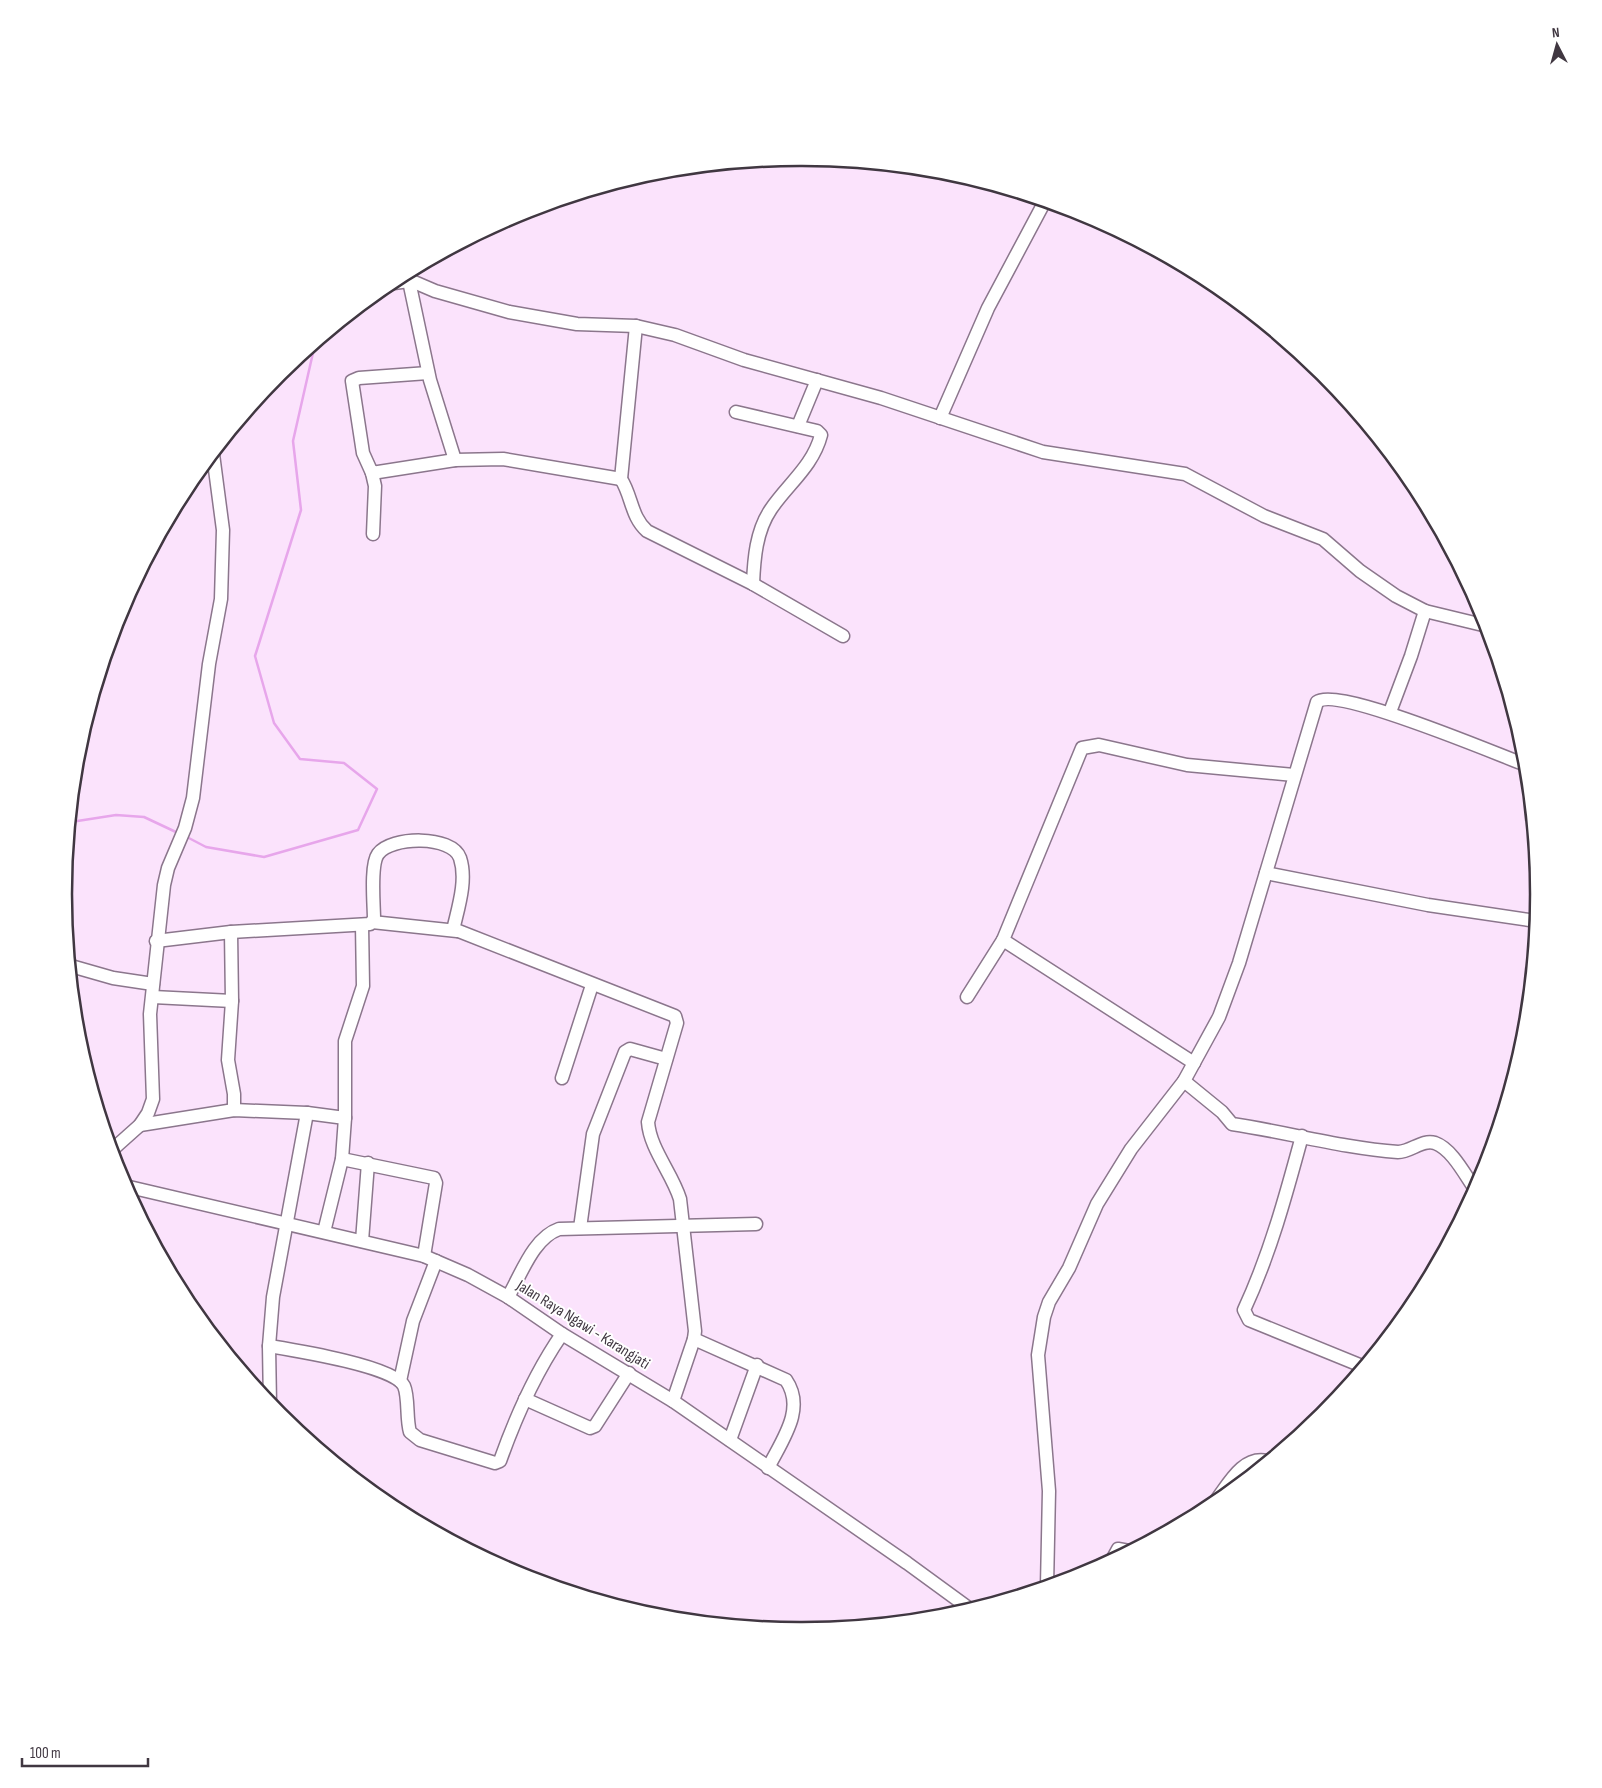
<svg xmlns="http://www.w3.org/2000/svg" width="1602" height="1788" font-family="'Sofia Sans Condensed',sans-serif">
	<style>
		.lines { fill: none; stroke-linecap: round; stroke-linejoin: round }
		.stream { stroke: #e7a6eb; stroke-width: 2.5 }
		.minor-casing { stroke: #8b768c; stroke-width: 15 }
		.major-casing { stroke: #8b768c; stroke-width: 18 }
		.minor { stroke: #fff; stroke-width: 12 }
		.major { stroke: #fff; stroke-width: 15 }
		.labels { text-anchor: middle; dominant-baseline: central; stroke-width: 4; stroke-linejoin: round; paint-order: stroke }
		.street-label { font-size: 16px; fill: #403741; stroke: #fff }
		.rim { fill: none; stroke: #403741; stroke-width: 2.5 }
	</style>
	<rect width="100%" height="100%" fill="#fbe3fc"/>
	<g class="lines">
		<g class="stream">
			<path d="M71,822L116,815L144,817L178,833"/>
			<path d="M185,836L206,847L264,857L358,830L377,789L344,763L300,759L274,723L255,656L301,510L293,441L315,344"/>
		</g>
		<g class="minor-casing">
			<g id="minor">
				<path d="M400,276L435,291L509,312L577,324L636,326L675,335L744,360L881,398L1043,452L1185,474L1264,516L1323,539L1360,571L1396,596L1425,611L1487,626"/>
				<path d="M409,281L430,380L455,460"/>
				<path d="M636,326L621,479C632,496 631,517 647,531L753,584L843,636"/>
				<path d="M428,373L359,378L352,381L363,453L372,473L455,460L503,459L621,479"/>
				<path d="M736,412L817,431L821,435C813,466 788,484 771,509C756,531 754,559 753,584"/>
				<path d="M940,418L988,308L1045,201"/>
				<path d="M798,426L817,380"/>
				<path d="M372,473L375,486L373,534"/>
				<path d="M1390,712L1411,656L1425,611"/>
				<path d="M1266,873L1428,905L1536,921"/>
				<path d="M372,922L457,931"/>
				<path d="M231,932L232,1001L228,1060L234,1094V1110"/>
				<path d="M156,941L231,932L370,924L374,919C374,905 370,865 378,854C391,836 452,835 460,858C467,879 459,905 454,926L456,930L675,1016L677,1023L648,1122C650,1149 672,1173 680,1199L695,1331L694,1339L673,1401"/>
				<path d="M71,966L113,978L153,984"/>
				<path d="M153,997L232,1001"/>
				<path d="M967,997L1003,940"/>
				<path d="M1194,1063L1003,940L1082,748L1099,745L1187,765L1294,775"/>
				<path d="M562,1078L592,985"/>
				<path d="M1184,1081L1222,1112L1232,1124C1287,1132 1342,1148 1398,1152C1411,1152 1422,1139 1435,1143C1452,1149 1465,1175 1475,1189"/>
				<path d="M140,1125L234,1110L307,1113L345,1118"/>
				<path d="M1302,1136C1286,1195 1270,1254 1244,1310L1249,1320L1362,1366"/>
				<path d="M112,1150L140,1125L148,1113L153,1099L150,1014L164,885L168,868L185,828L193,798L209,664L221,599L223,530L213,454"/>
				<path d="M342,1159L434,1178L436,1183L424,1256"/>
				<path d="M125,1186L424,1256L468,1275L508,1297L562,1334L673,1401L907,1563L970,1609"/>
				<path d="M580,1228L593,1134L625,1052L630,1049L666,1059"/>
				<path d="M324,1232L342,1159L345,1118V1041L363,986L362,925"/>
				<path d="M362,1241L368,1163"/>
				<path d="M508,1297C521,1275 533,1238 559,1229L756,1224"/>
				<path d="M694,1339L786,1380C806,1409 782,1440 768,1468"/>
				<path d="M269,1346C293,1350 394,1366 404,1386C409,1397 406,1419 410,1432L420,1440L495,1463L500,1461C516,1416 535,1373 562,1334"/>
				<path d="M400,1381L413,1321L436,1261"/>
				<path d="M525,1399L590,1428L595,1426L629,1373"/>
				<path d="M270,1404L269,1346L273,1297L307,1113"/>
				<path d="M730,1440L757,1365"/>
				<path d="M1210,1508C1226,1490 1240,1455 1267,1461"/>
				<path d="M1112,1560L1118,1549L1129,1551"/>
				<path d="M1047,1586L1049,1491L1038,1355L1044,1317L1049,1302L1069,1268L1097,1204L1131,1149L1184,1081L1219,1017L1239,963L1317,702C1337,686 1496,754 1526,765"/>
			</g>
		</g>
		<g class="major-casing">
			<path id="major" d="M390,282L405,280"/>
		</g>
		<use href="#minor" class="minor"/>
		<use href="#major" class="major"/>
	</g>
	<g class="labels">
		<g class="street-label">
			<text transform="translate(583 1325) rotate(32)">Jalan Raya Ngawi - Karangjati</text>
		</g>
	</g>
	<path d="M0 0H1602V1788H0ZM800 166H802A728 728 0 0 1 1530 894V894A728 728 0 0 1 802 1622H800A728 728 0 0 1 72 894V894A728 728 0 0 1 800 166Z" fill="#fff" fill-rule="evenodd"/>
	<path class="rim" d="M800 166H802A728 728 0 0 1 1530 894V894A728 728 0 0 1 802 1622H800A728 728 0 0 1 72 894V894A728 728 0 0 1 800 166Z"/>
	<g transform="translate(1557 45) rotate(354)" stroke="#ffffff" stroke-width="4" paint-order="stroke">
	<path d="M0-4L9 19L0 12L-9 19Z" fill="#403741"/>
	<text y="-8" font-size="14" font-weight="bold" text-anchor="middle" fill="#403741">N</text>
	</g>
	<path d="M22 1758v8h126v-8" fill="none" stroke="#403741" stroke-width="2.5"/>
	<text x="30" y="1758" font-size="15" fill="#403741" stroke="#ffffff" stroke-width="4" paint-order="stroke">100 m</text>
</svg>
